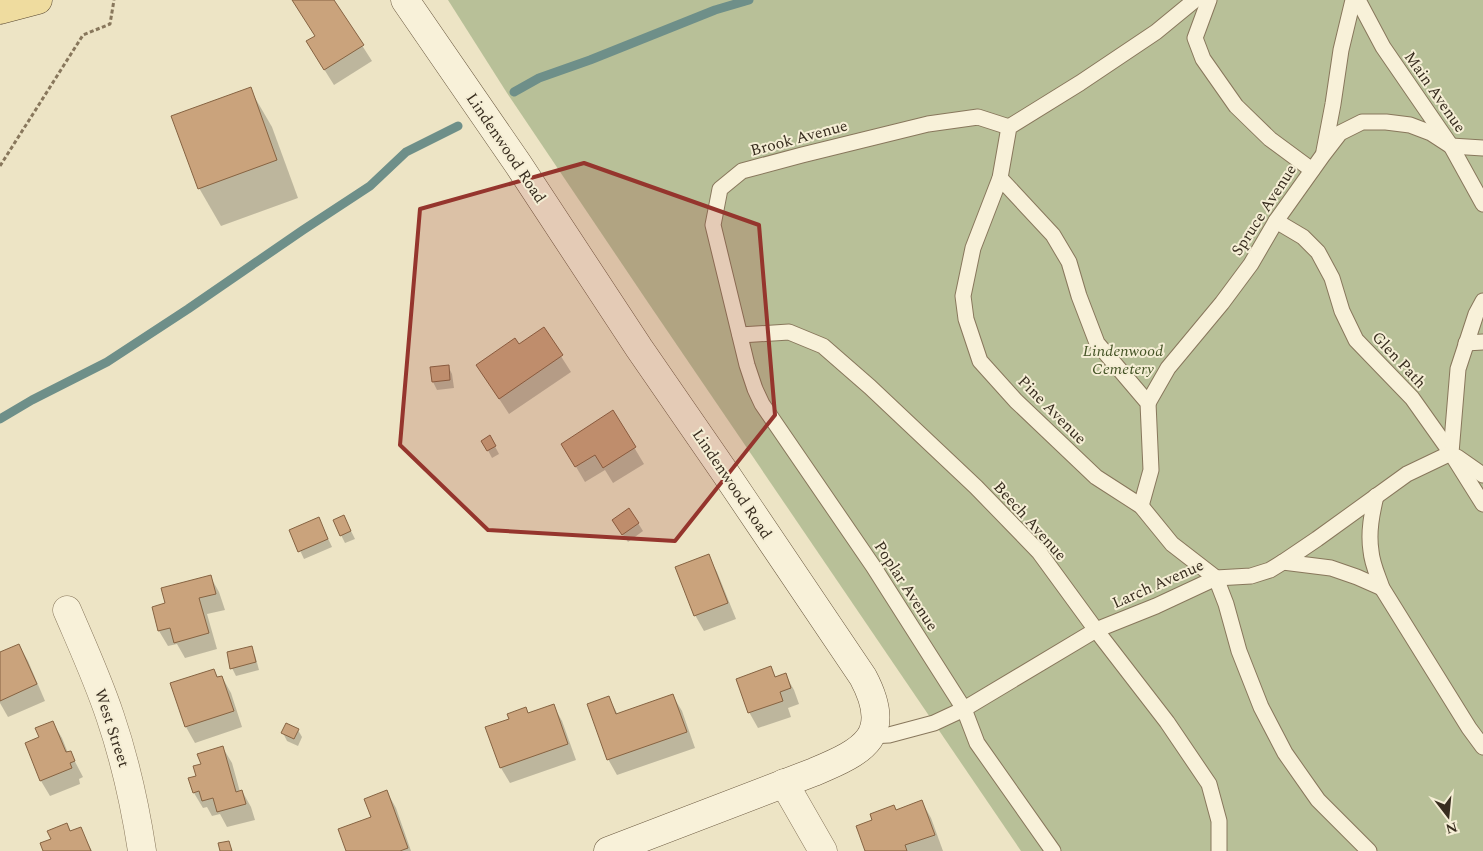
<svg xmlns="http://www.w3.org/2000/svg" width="1483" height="851" font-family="Spectral,serif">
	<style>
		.cemetery { fill: #b8c098 }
		.shadow { fill: #0003 }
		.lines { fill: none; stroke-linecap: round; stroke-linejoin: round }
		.stream { stroke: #6e8f89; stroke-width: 9 }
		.building { fill: #caa37c; stroke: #866342 }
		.lane-casing { stroke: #88775c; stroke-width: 17 }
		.street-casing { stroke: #88775c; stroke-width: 29 }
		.secondary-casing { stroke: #6a583f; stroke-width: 29 }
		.primary-casing { stroke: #564530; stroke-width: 29 }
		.path { stroke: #88775c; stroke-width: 3; stroke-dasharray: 4 2.5; stroke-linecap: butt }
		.lane { stroke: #f8f1d9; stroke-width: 15 }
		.street { stroke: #f8f1d9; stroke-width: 28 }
		.secondary { stroke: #f8f1d9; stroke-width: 28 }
		.primary { stroke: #efdc9f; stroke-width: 28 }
		.marked { fill: #95352d; fill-opacity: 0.2; stroke: #95352d; stroke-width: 4; stroke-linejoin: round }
		.labels { text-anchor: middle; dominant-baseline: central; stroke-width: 4; stroke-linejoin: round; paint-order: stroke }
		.street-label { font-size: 16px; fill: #382d1f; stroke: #f5eed5 }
		.park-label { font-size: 16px; font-style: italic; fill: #455426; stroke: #f5eed5 }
	</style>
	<rect width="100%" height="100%" fill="#ede4c5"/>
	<path class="cemetery" d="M448,0H1483V851H1021L649,304L507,93Z"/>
	<g class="shadow">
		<path d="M294,0H333L372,61L334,85L317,58L316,36Z"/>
		<path d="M250,89L272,127L298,198L221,226L199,188Z"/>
		<path d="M543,328L571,372L509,414L477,365L519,346Z"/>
		<path d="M448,366L452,374L454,388L437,390L433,382Z"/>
		<path d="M613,412L644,464L613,483L605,470L585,482L572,460Z"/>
		<path d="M490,437L499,454L492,458L483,441Z"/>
		<path d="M344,517L355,539L345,543L341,535Z"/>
		<path d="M319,519L332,547L304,559L291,531Z"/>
		<path d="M638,523L643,531L628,542L618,528Z"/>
		<path d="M708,556L717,572L736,619L704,631L695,615Z"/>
		<path d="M210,576L219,592L225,610L207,614L217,649L185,658L177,644L168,646L159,631L167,604Z"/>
		<path d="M19,645L28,661L45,701L8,717L0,703V654Z"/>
		<path d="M251,648L255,655L259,670L236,676L232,668Z"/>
		<path d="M771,668L776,677L785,674L794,690L799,704L788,708L791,717L758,728L749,712Z"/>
		<path d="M214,670L218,678L222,677L231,693L242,727L195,743L186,727L172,684Z"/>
		<path d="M673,696L682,711L695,748L617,775L608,759L609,698L618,715Z"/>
		<path d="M553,705L562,721L576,760L510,783L501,768L487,728Z"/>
		<path d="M53,723L62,738L68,753L70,752L83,777L79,779L80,784L50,796L41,781L26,744L40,738Z"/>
		<path d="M298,730L302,737L298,746L287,741L283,733Z"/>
		<path d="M223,748L232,763L240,792L242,791L251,807L255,820L227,827L220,814L212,816L207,807L203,808L194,793L197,777L202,765Z"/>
		<path d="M387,792L396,808L411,851H347L373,818Z"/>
		<path d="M922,802L931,818L943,851H866L873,821L896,811Z"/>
		<path d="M67,824L71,832L80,828L92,851H45L52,839Z"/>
	</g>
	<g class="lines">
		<g class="stream">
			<path d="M514,92L539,78L590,60L715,10L749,0"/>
			<path d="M0,419L32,400L107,362L188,309L303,230L370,186L406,152L458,126"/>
		</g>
	</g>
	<g class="building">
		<path d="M292,0H334L364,45L324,70L306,41L315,36Z"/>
		<path d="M251,87L277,160L198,189L171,116Z"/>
		<path d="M544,327L563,355L499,399L476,365L515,338L519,344Z"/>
		<path d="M449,365L450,380L432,382L430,367Z"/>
		<path d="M613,410L636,447L603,468L595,455L575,467L561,444Z"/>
		<path d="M490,435L496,446L487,451L481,441Z"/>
		<path d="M629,508L639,523L622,535L612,520Z"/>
		<path d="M344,515L351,531L340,536L333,520Z"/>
		<path d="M319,517L328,539L298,552L289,530Z"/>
		<path d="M709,554L728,603L694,616L675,567Z"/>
		<path d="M211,575L216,594L199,598L209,633L174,643L170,628L158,631L152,607L165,603L161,588Z"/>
		<path d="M19,644L37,684L0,701V652Z"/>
		<path d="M252,646L256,662L230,669L227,652Z"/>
		<path d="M771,666L775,677L786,673L791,688L780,692L783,701L748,713L736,679Z"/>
		<path d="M214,669L217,677L222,676L234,711L185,727L170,683Z"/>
		<path d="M673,694L687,732L607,760L587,704L609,696L616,714Z"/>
		<path d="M554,704L568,744L500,768L485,727L509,719L507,714L526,707L528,713Z"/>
		<path d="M53,721L66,752L71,751L75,761L70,763L72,768L40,781L25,743L39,737L35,728Z"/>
		<path d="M286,723L299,729L294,739L281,733Z"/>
		<path d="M223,746L236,792L242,790L246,804L217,812L213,798L202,801L199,791L193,793L188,778L196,776L193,766L201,764L197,754Z"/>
		<path d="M387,790L408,848L400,851H346L338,829L371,817L364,799Z"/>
		<path d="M922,800L935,835L905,845L907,851H865L856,826L872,820L870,814L894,805L896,810Z"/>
		<path d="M67,823L70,831L81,827L91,851H43L40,843L51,839L47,831Z"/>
		<path d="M229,841L232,851H220L218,843Z"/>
	</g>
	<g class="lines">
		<g class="lane-casing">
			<g id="lane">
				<path d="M1195,0L1156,32L1080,83L1009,127L1000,178L973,248L963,296L966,319L980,361L1016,401L1096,477L1141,506L1172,544L1216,578L1226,604L1239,651L1261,707L1285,753L1318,800L1369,851"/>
				<path d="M1209,0L1195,38L1203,59L1236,106L1270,139L1312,170"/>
				<path d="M1358,0L1383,47L1451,146L1483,204"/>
				<path d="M1009,127L978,117L928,124L802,155L742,171L720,189L713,225L747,365L755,389L762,404L873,566L964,709L977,743L1053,851"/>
				<path d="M1324,151L1333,104L1341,50L1353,0"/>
				<path d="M1000,178L1053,235L1069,262L1079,296L1097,343L1148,403L1151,470L1141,506"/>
				<path d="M1276,221L1303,237L1318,252L1332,278L1342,311L1356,340L1412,398L1451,453L1483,504"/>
				<path d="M740,335L789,332L823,346L870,387L976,487L1039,552L1096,630L1167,722L1209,784L1219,821V851"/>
				<path d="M1466,343L1483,342"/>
				<path d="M1148,403L1168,368L1222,303L1251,264L1276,221L1323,155L1340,133L1362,122H1386L1410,125L1431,133L1451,146L1483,148"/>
				<path d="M1451,453L1458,369L1476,314L1483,301"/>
				<path d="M1457,457L1483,475"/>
				<path d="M1376,496C1372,513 1368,532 1371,551C1372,564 1378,576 1382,588L1469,728L1483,747"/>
				<path d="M1283,562L1331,568L1357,577L1382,588"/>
				<path d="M871,736L889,735L934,723L964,709L1096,630L1156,606L1216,578L1251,576L1270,570L1283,562L1317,539L1407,474L1451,453"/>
			</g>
		</g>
		<g class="street-casing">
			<g id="street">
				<path d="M67,610C82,645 98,680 110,716C125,760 135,805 142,851"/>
				<path d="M784,783L823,851"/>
			</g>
		</g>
		<g class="secondary-casing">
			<path id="secondary" d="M405,0L518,164L639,348L726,474L863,677C894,735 865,751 814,772L608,851"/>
		</g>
		<g class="primary-casing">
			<path id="primary" d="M0,10L38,0"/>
		</g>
		<path class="path" d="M0,166L83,35L110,24L114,0"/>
		<use href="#lane" class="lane"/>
		<use href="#street" class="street"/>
		<use href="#secondary" class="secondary"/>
		<use href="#primary" class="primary"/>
	</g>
	<path class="marked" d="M584,163L759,225L775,415L675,541L488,530L400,445L420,209Z"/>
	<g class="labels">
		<g class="street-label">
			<text transform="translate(1435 92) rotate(55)">Main Avenue</text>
			<text transform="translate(799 138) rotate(-15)">Brook Avenue</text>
			<text transform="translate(506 148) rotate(56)">Lindenwood Road</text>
			<text transform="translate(1264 210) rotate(-57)">Spruce Avenue</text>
			<text transform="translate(1399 360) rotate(47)">Glen Path</text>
			<text transform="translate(1052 410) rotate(45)">Pine Avenue</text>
			<text transform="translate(732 484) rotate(56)">Lindenwood Road</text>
			<text transform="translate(1030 521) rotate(48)">Beech Avenue</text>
			<text transform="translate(1158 584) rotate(-24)">Larch Avenue</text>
			<text transform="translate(906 586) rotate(57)">Poplar Avenue</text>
			<text transform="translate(112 728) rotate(72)">West Street</text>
		</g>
		<g class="park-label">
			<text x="1123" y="351">Lindenwood<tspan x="1123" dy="18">Cemetery</tspan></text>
		</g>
	</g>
	<g transform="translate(1448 816) rotate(164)" stroke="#f5eed5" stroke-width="4" paint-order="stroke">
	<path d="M0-4L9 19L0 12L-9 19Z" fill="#382d1f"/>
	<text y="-8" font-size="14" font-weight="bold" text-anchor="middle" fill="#382d1f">N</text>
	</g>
</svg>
